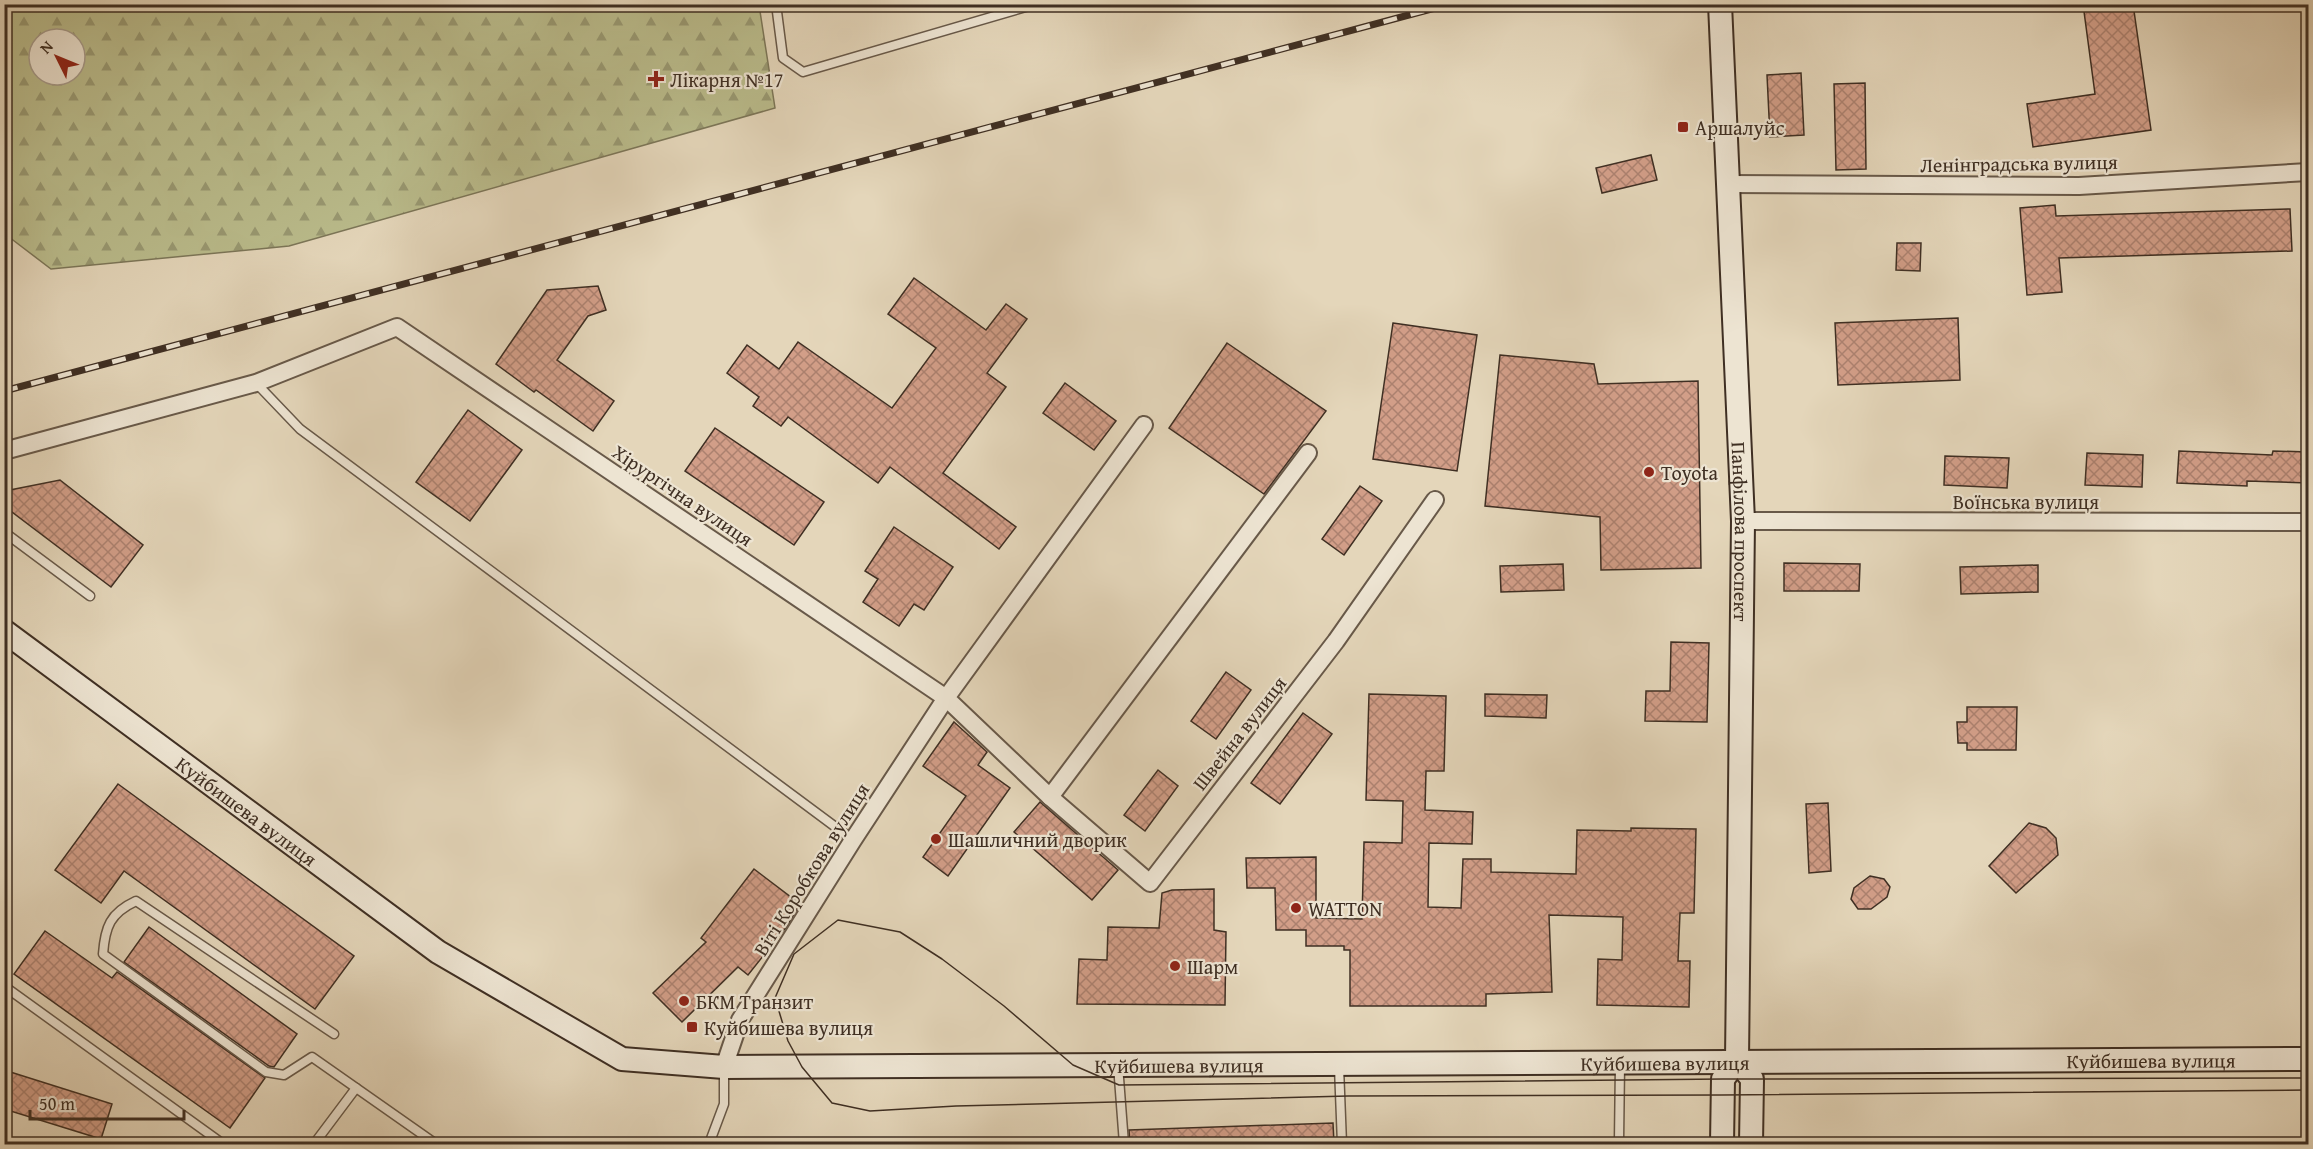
<svg xmlns="http://www.w3.org/2000/svg" width="2313" height="1149" font-family="'Gentium Book Plus',serif">
	<style>
		.forest { fill: url(#forest-firs); stroke: #7c7658; stroke-width: 1.5; fill-rule: evenodd }
		.building { fill: url(#building-cross-hatch); stroke: #3f2f23; stroke-width: 1.5 }
		.lines { fill: none; stroke-linecap: round; stroke-linejoin: round }
		.lane-casing { stroke: #685949; stroke-width: 11 }
		.street-casing { stroke: #685949; stroke-width: 20 }
		.secondary-casing { stroke: #3f2f23; stroke-width: 26 }
		.lane { stroke: #ede4d2; stroke-width: 8 }
		.street { stroke: #ede4d2; stroke-width: 16 }
		.secondary { stroke: #ede4d2; stroke-width: 22 }
		.tram { stroke: #3f2f23; stroke-width: 1.5 }
		.rail-casing { stroke: #3f2f23; stroke-width: 7 }
		.rail { stroke: #ede4d2; stroke-width: 4.5; stroke-dasharray: 14; stroke-linecap: butt }
		.poi-dot { fill: #8f2418; stroke: #ede4d2; stroke-width: 2 }
		.labels { text-anchor: middle; dominant-baseline: central; stroke-width: 4.5; stroke-linejoin: round; paint-order: stroke }
		.poi-label { font-size: 20px; fill: #3f2f23; stroke: #ede4d2; text-anchor: start }
		.street-label { font-size: 20px; fill: #3f2f23; stroke: #ede4d2 }
	</style>
	<defs>
		<pattern id="forest-firs" width="22" height="20" patternUnits="userSpaceOnUse" patternTransform="scale(1.5)"><rect width="22" height="20" fill="#babc8c"/><path d="M5 1l3.5 6h-7zM16 11l3.5 6h-7z" fill="#999972"/></pattern>
		<pattern id="building-cross-hatch" width="8" height="8" patternUnits="userSpaceOnUse" patternTransform="scale(1.5)"><rect width="8" height="8" fill="#d29e88"/><path d="M0 0l8 8M0 8l8-8" fill="none" stroke="#ac816f"/></pattern>
	</defs>
	<rect width="100%" height="100%" fill="#e4d6ba"/>
	<filter id="stains"><feTurbulence type="fractalNoise" baseFrequency=".00333" numOctaves="4"/><feColorMatrix values="0 0 0 0 .2 0 0 0 0 .09 0 0 0 0 .02 0 0 0 .5 -.17"/></filter>
	<radialGradient id="worn" r=".72"><stop offset=".6" stop-color="#630" stop-opacity="0"/><stop offset="1" stop-color="#630" stop-opacity=".3"/></radialGradient>
	<path class="forest" d="M5,5H759L775,108L289,246L51,269L5,234ZM39,39H75V75H39Z"/>
	<g class="building">
		<path d="M2083,4H2133L2151,130L2033,147L2027,104L2095,94Z"/>
		<path d="M1801,73L1804,135L1770,137L1767,75Z"/>
		<path d="M1865,83L1866,169L1836,170L1834,84Z"/>
		<path d="M1651,155L1657,180L1602,193L1596,168Z"/>
		<path d="M2055,205L2056,216L2290,209L2292,251L2059,258L2062,292L2027,295L2020,208Z"/>
		<path d="M1897,243H1921L1920,271L1896,270Z"/>
		<path d="M914,278L986,330L1006,304L1027,319L987,373L1006,387L943,473L1016,527L999,549L890,467L878,483L788,417L781,426L753,406L759,397L727,373L747,345L779,369L798,342L892,408L936,348L888,314Z"/>
		<path d="M598,286L606,310L588,316L557,360L614,401L593,431L536,390L534,392L496,364L547,290Z"/>
		<path d="M1958,318L1960,380L1838,385L1835,323Z"/>
		<path d="M1393,323L1477,335L1457,471L1373,459Z"/>
		<path d="M1227,343L1326,411L1264,494L1169,428Z"/>
		<path d="M1500,355L1594,364L1598,384L1698,381L1701,568L1601,570L1600,517L1485,506Z"/>
		<path d="M1065,383L1116,421L1094,450L1043,413Z"/>
		<path d="M468,410L522,450L470,521L416,482Z"/>
		<path d="M715,428L824,502L794,545L685,471Z"/>
		<path d="M2179,451L2272,455L2273,451L2308,452V483L2247,481V486L2177,483Z"/>
		<path d="M2087,453L2143,455L2142,487L2085,485Z"/>
		<path d="M1945,456L2009,458L2007,488L1944,485Z"/>
		<path d="M60,480L143,545L111,587L4,506V497L10,490Z"/>
		<path d="M1360,486L1382,501L1344,555L1322,539Z"/>
		<path d="M894,527L953,567L924,610L914,604L899,626L863,602L878,579L865,571Z"/>
		<path d="M1784,563L1860,564L1859,591H1784Z"/>
		<path d="M1563,564L1564,590L1501,592L1500,566Z"/>
		<path d="M2038,565V592L1961,594L1960,567Z"/>
		<path d="M1671,642L1709,643L1707,722L1645,721L1646,691H1670Z"/>
		<path d="M1226,672L1251,690L1216,739L1191,721Z"/>
		<path d="M1369,694L1446,696L1444,771H1426L1425,810L1473,812L1472,844L1429,843L1428,907L1461,908L1463,859H1491V872L1576,874L1577,830L1631,831V828L1696,829L1694,913H1680L1678,961H1690L1689,1007L1597,1005L1598,959L1622,960L1623,917L1549,915L1552,992L1486,994V1006H1350V950H1344V946H1306V930H1276L1275,888H1247L1246,858L1316,857V918L1362,919L1364,842L1402,843L1403,801L1366,800Z"/>
		<path d="M1485,694L1547,695L1546,718L1485,716Z"/>
		<path d="M1967,707H2017L2016,750H1967V743H1958L1957,722H1967Z"/>
		<path d="M1303,713L1332,734L1280,804L1251,783Z"/>
		<path d="M954,722L987,752L978,765L1010,788L948,876L923,857L966,796L923,766Z"/>
		<path d="M1158,770L1178,786L1145,831L1124,815Z"/>
		<path d="M118,784L354,956L315,1009L124,871L101,903L55,870Z"/>
		<path d="M1040,802L1118,870L1092,900L1014,832Z"/>
		<path d="M1828,803L1831,871L1809,873L1806,804Z"/>
		<path d="M2029,823L2046,828L2056,838L2058,855L2016,893L1989,866Z"/>
		<path d="M754,869L800,904L787,926L748,975L738,967L682,1022L653,993L706,942L701,938Z"/>
		<path d="M1870,876L1884,879L1890,887L1887,897L1871,909H1858L1851,899L1854,888Z"/>
		<path d="M1214,889V930L1226,932L1225,1005L1077,1004L1079,959L1107,960L1108,927L1159,928L1162,893L1172,890Z"/>
		<path d="M149,927L297,1034L274,1067L269,1066L124,962Z"/>
		<path d="M45,931L112,978L117,972L265,1078L230,1128L14,974Z"/>
		<path d="M4,1070L112,1104L101,1139L4,1109Z"/>
		<path d="M1333,1123L1334,1144H1130L1129,1130Z"/>
	</g>
	<g class="lines">
		<g class="lane-casing">
			<g id="lane">
				<path d="M776,4L783,58L803,72L1036,4"/>
				<path d="M256,383L300,429L853,840"/>
				<path d="M4,532L90,596"/>
				<path d="M4,986L223,1144"/>
				<path d="M334,1034L136,901C110,913 105,927 103,954L266,1072L284,1075L312,1057L436,1144"/>
				<path d="M1620,1064L1619,1141L1623,1144"/>
				<path d="M1118,1065L1124,1144"/>
				<path d="M1339,1067L1342,1144"/>
				<path d="M314,1144L356,1088"/>
				<path d="M709,1144L724,1104V1068"/>
			</g>
		</g>
		<g class="street-casing">
			<g id="street">
				<path d="M1729,184L2079,186L2308,172"/>
				<path d="M1144,425L946,698L1050,797L1150,883L1336,641L1435,500"/>
				<path d="M4,451L256,383L397,327L946,698L853,840L740,1020L724,1067"/>
				<path d="M1743,521L2308,522"/>
				<path d="M1050,797L1308,453"/>
			</g>
		</g>
		<g class="secondary-casing">
			<g id="secondary">
				<path id="s1" d="M1720,4L1743,521L1737,1060"/>
				<path id="s2" d="M4,631L438,952L622,1059L724,1067L2308,1059"/>
				<path d="M1737,1060L1752,1079L1751,1144"/>
				<path d="M1722,1144L1723,1079L1737,1060"/>
			</g>
		</g>
		<use href="#lane" class="lane"/>
		<use href="#street" class="street"/>
		<use href="#secondary" class="secondary"/>
		<path class="tram" d="M2308,1078L1723,1079L1119,1085L1073,1065L1004,1006L942,959L900,932L838,920L794,954L775,998L788,1041L802,1067L832,1103L870,1111L956,1106L1348,1096L1722,1095L2308,1090"/>
		<g class="rail-casing">
			<path id="rail" d="M4,391L1450,4"/>
		</g>
		<use href="#rail" class="rail"/>
	</g>
	<g class="poi-dot">
		<path d="M653 70h6v6h6v6h-6v6h-6v-6h-6v-6h6z"/>
		<rect x="1677" y="121" width="12" height="12" rx="3"/>
		<circle cx="1649" cy="472" r="6"/>
		<circle cx="936" cy="839" r="6"/>
		<circle cx="1296" cy="908" r="6"/>
		<circle cx="1175" cy="966" r="6"/>
		<circle cx="684" cy="1001" r="6"/>
		<rect x="686" y="1021" width="12" height="12" rx="3"/>
	</g>
	<g class="labels">
		<g class="poi-label">
			<text x="670" y="79">Лікарня №17</text>
			<text x="1695" y="127">Аршалуйс</text>
			<text x="1661" y="472">Toyota</text>
			<text x="948" y="839">Шашличний дворик</text>
			<text x="1308" y="908">WATTON</text>
			<text x="1187" y="966">Шарм</text>
			<text x="696" y="1001">БКМ Транзит</text>
			<text x="704" y="1027">Куйбишева вулиця</text>
		</g>
		<g class="street-label">
			<text transform="translate(2019 163) rotate(-1)">Ленінградська вулиця</text>
			<text transform="translate(683 495) rotate(34)">Хірургічна вулиця</text>
			<text x="2026" y="501">Воїнська вулиця</text>
			<text stroke="none"><textPath href="#s1" startOffset="528">Панфілова проспект</textPath></text>
			<text transform="translate(1239 733) rotate(-52)">Швейна вулиця</text>
			<text stroke="none"><textPath href="#s2" startOffset="302">Куйбишева вулиця</textPath></text>
			<text transform="translate(811 869) rotate(-58)">Віті Коробкова вулиця</text>
			<text stroke="none"><textPath href="#s2" startOffset="2282">Куйбишева вулиця</textPath></text>
			<text stroke="none"><textPath href="#s2" startOffset="1796">Куйбишева вулиця</textPath></text>
			<text stroke="none"><textPath href="#s2" startOffset="1310">Куйбишева вулиця</textPath></text>
		</g>
	</g>
	<rect width="2313" height="1149" fill="none" stroke="#e4d6ba" stroke-width="24"/>
	<rect x="6" y="6" width="2301" height="1137" fill="none" stroke="#3f2f23" stroke-width="3"/>
	<rect x="12" y="12" width="2289" height="1125" fill="none" stroke="#3f2f23" stroke-width="1.5"/>
	<g transform="translate(57 57) rotate(313)"><circle r="28" fill="#ede4d2" stroke="#a79c8c" stroke-width="1.5"/>
	<path d="M0-4.5L10 22L0 15L-10 22Z" fill="#8f2418"/>
	<text y="-9" font-size="16" font-weight="bold" text-anchor="middle" fill="#3f2f23">N</text>
	</g>
	<path d="M30 1110v9h154v-9" fill="none" stroke="#3f2f23" stroke-width="3"/>
	<text x="39" y="1110" font-size="18" fill="#3f2f23" stroke="#ede4d2" stroke-width="4.5" paint-order="stroke">50 m</text>
	<rect width="100%" height="100%" filter="url(#stains)"/>
	<rect width="100%" height="100%" fill="url(#worn)"/>
</svg>
